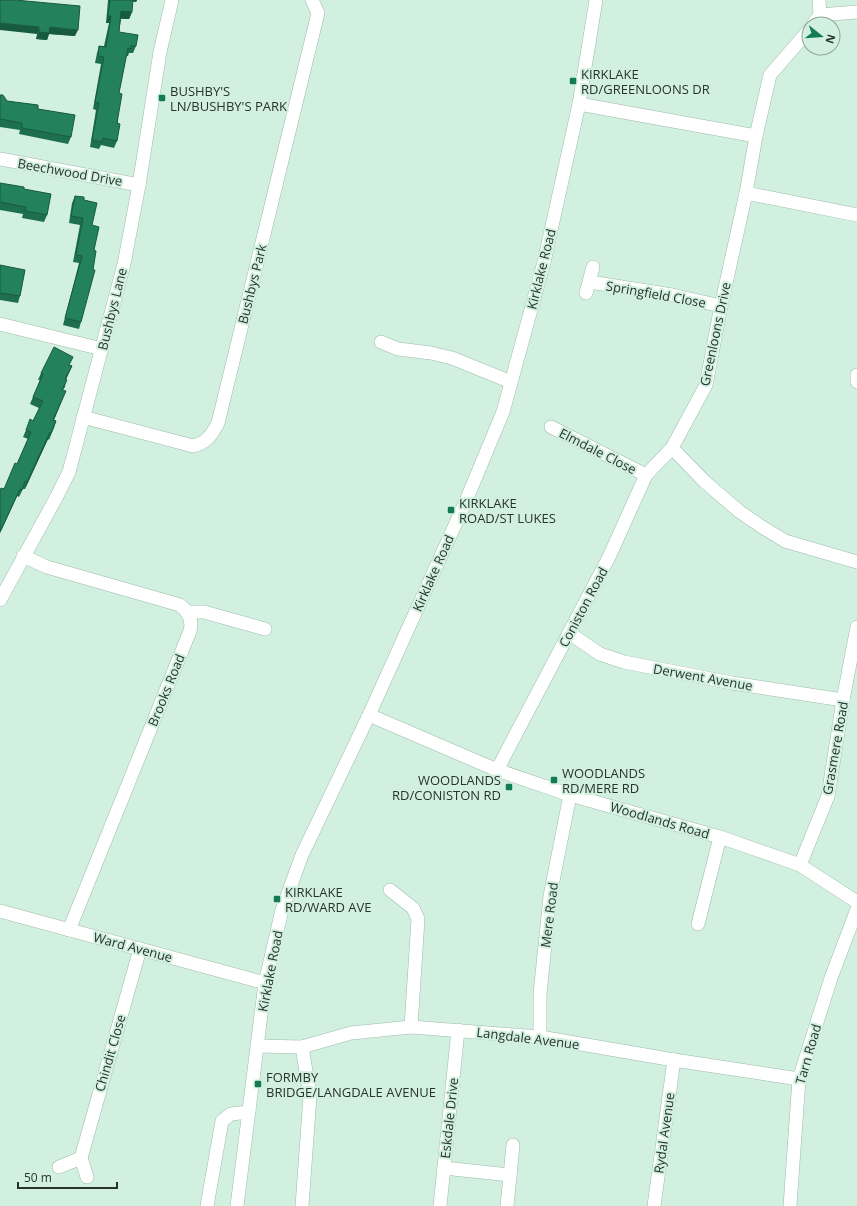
<svg xmlns="http://www.w3.org/2000/svg" width="857" height="1206" font-family="'Open Sans',sans-serif">
	<style>
		.lines { fill: none; stroke-linecap: round; stroke-linejoin: round }
		.minor-casing { stroke: #9dbbab; stroke-width: 14 }
		.minor { stroke: #fff; stroke-width: 13 }
		.wall { fill: #1e6f4f }
		.shaded-wall { fill: #185a40 }
		.building { fill: #23815c; stroke: #185a40 }
		.poi-dot { fill: #137c57; stroke: #d2f0e0; stroke-width: 1.5 }
		.labels { text-anchor: middle; dominant-baseline: central; stroke-width: 4; stroke-linejoin: round; paint-order: stroke }
		.poi-label { font-size: 13px; fill: #28332d; stroke: #d2f0e0; text-anchor: start }
		.street-label { font-size: 13px; fill: #28332d; stroke: #d2f0e0 }
	</style>
	<rect width="100%" height="100%" fill="#d2f0e0"/>
	<g class="lines">
		<g class="minor-casing">
			<g id="minor">
				<path d="M819,0L820,15"/>
				<path d="M813,24L820,15L857,12"/>
				<path d="M809,30L770,75L756,136L746,193L721,306L706,385L672,448L705,482L740,512L762,527L785,541L857,562"/>
				<path d="M579,104L756,136"/>
				<path d="M0,159L139,185"/>
				<path d="M746,193L857,215"/>
				<path d="M590,282L672,295L721,306"/>
				<path d="M586,293L593,267"/>
				<path d="M0,324L102,349"/>
				<path d="M381,342L398,349L431,353L452,358L511,382"/>
				<path d="M857,375V382"/>
				<path d="M83,417L193,446C206,443 212,435 218,423L318,13L312,0"/>
				<path d="M551,427L646,475"/>
				<path d="M23,556L47,567L180,605C189,612 193,620 190,631L69,930"/>
				<path d="M0,600L56,498L69,472L124,264L139,185L160,52L172,0"/>
				<path d="M187,612H204L265,629"/>
				<path d="M569,633L600,654L624,662L732,683L843,700"/>
				<path d="M369,715L497,770L570,795L720,837L800,865L857,902"/>
				<path d="M497,770L609,557L646,475L672,448"/>
				<path d="M800,865L828,796L843,700L857,627"/>
				<path d="M390,890L413,908L418,919L411,1027"/>
				<path d="M0,911L265,983"/>
				<path d="M698,924L720,837"/>
				<path d="M540,1037V994L550,896L570,795"/>
				<path d="M257,1046L302,1047L351,1033L411,1027L540,1037L674,1060L799,1079"/>
				<path d="M302,1047L310,1096L302,1206"/>
				<path d="M81,1158L140,949"/>
				<path d="M59,1167L81,1158L87,1177"/>
				<path d="M444,1168L510,1175"/>
				<path d="M207,1206L222,1121L231,1114L249,1112"/>
				<path d="M237,1206L265,983L282,910L302,855L369,715L465,503L503,412L544,262L579,104L596,0"/>
				<path d="M440,1206L458,1030"/>
				<path d="M507,1206L513,1145"/>
				<path d="M654,1206L674,1060"/>
				<path d="M790,1206L799,1079L831,978L857,909"/>
			</g>
		</g>
		<use href="#minor" class="minor"/>
	</g>
	<g class="wall">
		<path d="M0,0L75,36L49,34L47,40L36,39L37,34Z"/>
		<path d="M108,0H137L136,2L132,1V12L129,19H121L119,32L136,46L133,53H129L128,56H126L119,93L117,141L114,148L101,145L99,149L90,147L96,110L93,109L101,64L95,63L97,53L99,46H104L109,23H106Z"/>
		<path d="M0,95L7,101L38,109L71,137L68,144L19,134L20,130L0,127Z"/>
		<path d="M0,183L24,189L47,215L44,222L22,218L23,214L0,210Z"/>
		<path d="M75,196L84,200L92,225L94,250L81,322L79,329L63,325L79,263L73,262L80,225L69,223L72,203Z"/>
		<path d="M0,265L20,296L18,303L0,300Z"/>
		<path d="M70,365L72,366L66,379L65,387L63,390V398L54,420L56,421L54,428L49,440L48,439L25,489H23L19,497L17,496L0,533V491L4,489L17,464L28,439L23,437L26,430L33,421L39,408L30,404L40,380H38L41,373Z"/>
	</g>
	<g class="shaded-wall">
		<path d="M131,0H137L136,2L131,1Z"/>
		<path d="M121,11L132,12L129,19L119,18Z"/>
		<path d="M108,16H111L109,23H106Z"/>
		<path d="M0,23L39,27L37,34L0,30Z"/>
		<path d="M50,27L78,30L75,36L49,34L47,40L36,39L39,32Z"/>
		<path d="M72,366L69,373L63,386L65,379Z"/>
		<path d="M66,391L63,398L51,427L53,420Z"/>
		<path d="M50,432L48,439L25,489L27,482Z"/>
		<path d="M20,489L17,496L0,533V531Z"/>
	</g>
	<g class="building">
		<path d="M0,0H15L80,6L78,30L50,27L49,33L39,32V27L0,23Z"/>
		<path d="M110,0H133L132,12L121,11L119,32L138,35L136,46H131V49L128,48L119,93L122,94L117,123L120,124L117,141L103,138L102,142L92,140L99,103L95,102L104,57L98,56L99,46L106,47L111,16H108Z"/>
		<path d="M0,95H3L7,101L38,105V109L75,115L71,137L22,128V123L0,119Z"/>
		<path d="M0,183L24,187V189L51,194L47,215L25,211L26,207L0,202Z"/>
		<path d="M75,196L84,197V200L97,203L92,225L99,227L94,250L96,251L93,270H95L81,322L65,318L82,256L76,255L83,218L71,216Z"/>
		<path d="M0,265L25,270L20,296L0,293Z"/>
		<path d="M54,347L73,357L69,365L72,366L65,379L67,380L62,390L66,391L53,420L56,421L51,433L50,432L27,482L25,481L22,490L20,489L1,530L0,529V491L1,488L4,489L15,463L17,464L31,432L26,430L30,419L33,421L43,401L33,397L43,374L41,373Z"/>
	</g>
	<g class="poi-dot">
		<rect x="569" y="77" width="8" height="8" rx="2"/>
		<rect x="158" y="94" width="8" height="8" rx="2"/>
		<rect x="447" y="506" width="8" height="8" rx="2"/>
		<rect x="550" y="776" width="8" height="8" rx="2"/>
		<rect x="505" y="783" width="8" height="8" rx="2"/>
		<rect x="273" y="895" width="8" height="8" rx="2"/>
		<rect x="254" y="1080" width="8" height="8" rx="2"/>
	</g>
	<g class="labels">
		<g class="poi-label">
			<text x="581" y="74">KIRKLAKE<tspan x="581" dy="15">RD/GREENLOONS DR</tspan></text>
			<text x="170" y="91">BUSHBY'S<tspan x="170" dy="15">LN/BUSHBY'S PARK</tspan></text>
			<text x="459" y="503">KIRKLAKE<tspan x="459" dy="15">ROAD/ST LUKES</tspan></text>
			<text x="562" y="773">WOODLANDS<tspan x="562" dy="15">RD/MERE RD</tspan></text>
			<text x="501" y="780" text-anchor="end">WOODLANDS<tspan x="501" dy="15">RD/CONISTON RD</tspan></text>
			<text x="285" y="892">KIRKLAKE<tspan x="285" dy="15">RD/WARD AVE</tspan></text>
			<text x="266" y="1077">FORMBY<tspan x="266" dy="15">BRIDGE/LANGDALE AVENUE</tspan></text>
		</g>
		<g class="street-label">
			<text transform="translate(70 172) rotate(10)">Beechwood Drive</text>
			<text transform="translate(541 269) rotate(-76)">Kirklake Road</text>
			<text transform="translate(252 284) rotate(-76)">Bushbys Park</text>
			<text transform="translate(656 294) rotate(10)">Springfield Close</text>
			<text transform="translate(112 309) rotate(-76)">Bushbys Lane</text>
			<text transform="translate(715 334) rotate(-78)">Greenloons Drive</text>
			<text transform="translate(598 451) rotate(27)">Elmdale Close</text>
			<text transform="translate(433 573) rotate(-66)">Kirklake Road</text>
			<text transform="translate(583 607) rotate(-62)">Coniston Road</text>
			<text transform="translate(703 677) rotate(10)">Derwent Avenue</text>
			<text transform="translate(166 690) rotate(-68)">Brooks Road</text>
			<text transform="translate(835 748) rotate(-80)">Grasmere Road</text>
			<text transform="translate(660 820) rotate(16)">Woodlands Road</text>
			<text transform="translate(549 915) rotate(-83)">Mere Road</text>
			<text transform="translate(133 947) rotate(15)">Ward Avenue</text>
			<text transform="translate(270 971) rotate(-79)">Kirklake Road</text>
			<text transform="translate(528 1038) rotate(7)">Langdale Avenue</text>
			<text transform="translate(110 1053) rotate(-74)">Chindit Close</text>
			<text transform="translate(808 1054) rotate(-74)">Tarn Road</text>
			<text transform="translate(449 1118) rotate(-84)">Eskdale Drive</text>
			<text transform="translate(664 1133) rotate(-82)">Rydal Avenue</text>
		</g>
	</g>
	<g transform="translate(821 36) rotate(107)"><circle r="19" fill="#d2f0e0" stroke="#8ea498"/>
	<path d="M0-3L7 15L0 10L-7 15Z" fill="#137c57"/>
	<text y="-6" font-size="11" font-weight="bold" text-anchor="middle" fill="#28332d">N</text>
	</g>
	<path d="M18 1182v6h99v-6" fill="none" stroke="#28332d" stroke-width="2"/>
	<text x="24" y="1182" font-size="12" fill="#28332d" stroke="#d2f0e0" stroke-width="3" paint-order="stroke">50 m</text>
</svg>
